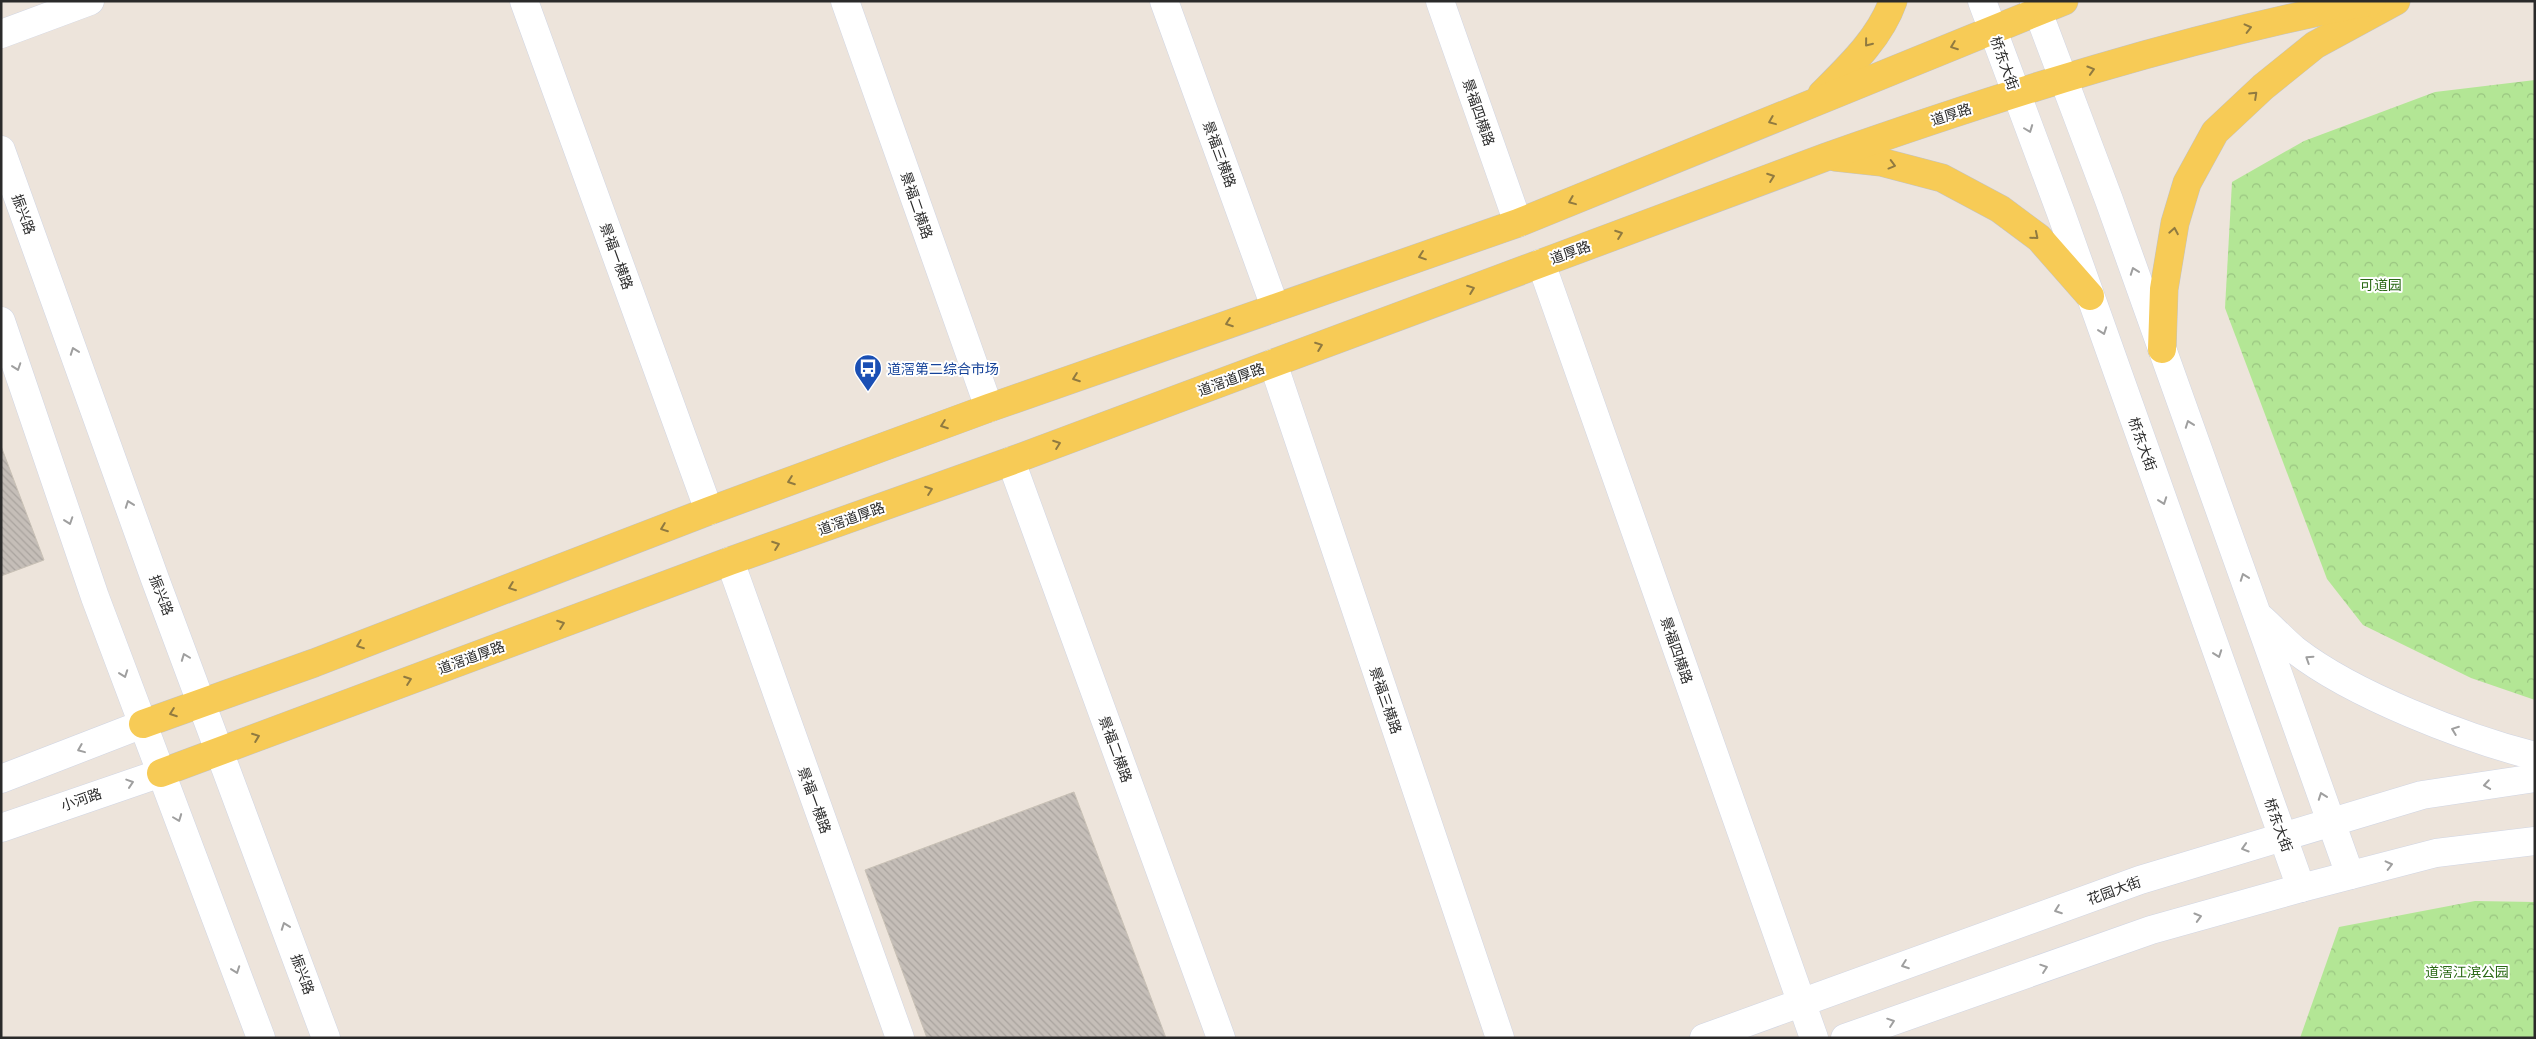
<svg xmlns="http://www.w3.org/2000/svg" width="2536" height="1039" font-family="Commissioner,'Noto Sans SC',sans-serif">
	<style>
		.park { fill: url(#park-crowns) }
		.building { fill: url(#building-back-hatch); stroke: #c8c0b5 }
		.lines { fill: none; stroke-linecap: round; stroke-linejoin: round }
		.minor-casing { stroke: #d0d5e3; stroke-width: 29 }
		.major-casing { stroke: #c3c3c3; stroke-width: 29 }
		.minor { stroke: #fff; stroke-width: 28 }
		.major { stroke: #f7cb56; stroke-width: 28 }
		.oneway { stroke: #907a40 }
		.oneway2 { stroke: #9f9f9f }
		.labels { text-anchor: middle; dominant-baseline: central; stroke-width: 4; stroke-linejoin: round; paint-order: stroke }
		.street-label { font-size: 14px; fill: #2a2a2a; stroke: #fff }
		.park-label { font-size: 14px; fill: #2b6a16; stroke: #fff }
		.transit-label { font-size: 14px; fill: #164399; stroke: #fff; text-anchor: start }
	</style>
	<defs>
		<pattern id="park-crowns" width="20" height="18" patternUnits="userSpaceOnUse" patternTransform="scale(1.25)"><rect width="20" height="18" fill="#b3e695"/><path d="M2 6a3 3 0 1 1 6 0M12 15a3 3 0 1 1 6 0" fill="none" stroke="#9ac581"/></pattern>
		<pattern id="building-back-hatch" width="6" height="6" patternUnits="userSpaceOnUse" patternTransform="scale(1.25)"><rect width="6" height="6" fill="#c5beb8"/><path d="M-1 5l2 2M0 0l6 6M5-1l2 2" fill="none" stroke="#a9a39e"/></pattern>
	</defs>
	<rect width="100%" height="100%" fill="#ede4db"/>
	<g class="park">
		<path d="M2535,80V700L2471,678L2363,625L2327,579L2225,308L2232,182L2304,141L2435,92Z"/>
		<path d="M2475,901L2535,902V1038H2300L2339,927Z"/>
	</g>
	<g class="building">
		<path d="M1,446L44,560L1,576Z"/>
		<path d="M1074,792L1166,1038H927L865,870Z"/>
	</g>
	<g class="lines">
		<g class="minor-casing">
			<g id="minor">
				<path d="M524,1L709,511"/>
				<path d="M845,1L989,408"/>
				<path d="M1164,1L1275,307"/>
				<path d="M1440,1L1518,223"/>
				<path d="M1982,1L2061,213L2301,888"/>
				<path d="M2034,1L2109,200L2350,875"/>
				<path d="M1,34L90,1"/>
				<path d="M1,150L155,579L326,1038"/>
				<path d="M1541,263L1814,1038"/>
				<path d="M1,321L95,597L261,1038"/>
				<path d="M1273,363L1500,1038"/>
				<path d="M1011,461L1221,1038"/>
				<path d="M730,561L900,1038"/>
				<path d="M2262,619C2273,629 2284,641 2295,650C2353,695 2464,738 2535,756"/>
				<path d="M1,779L143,724"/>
				<path d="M1,828L161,773"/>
				<path d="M1704,1038L2140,880L2422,795L2535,778"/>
				<path d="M1845,1038L2151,930L2301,888L2436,853L2535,841"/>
			</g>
		</g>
		<g class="major-casing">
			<g id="major">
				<path d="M1822,94C1849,67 1880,38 1893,1"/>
				<path d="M1835,157L1881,162L1942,178L2000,209L2039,238L2090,296"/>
				<path d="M2162,349L2164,289L2175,223L2187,183L2215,132L2263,87L2315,45L2396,1"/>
				<path d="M143,724L314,663L709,511L989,408L1518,223L2064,1"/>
				<path d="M161,773L730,561L1011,461L1826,157C2005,94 2185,37 2372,1"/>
			</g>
		</g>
		<use href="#minor" class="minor"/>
		<use href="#major" class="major"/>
	</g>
	<defs><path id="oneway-chevron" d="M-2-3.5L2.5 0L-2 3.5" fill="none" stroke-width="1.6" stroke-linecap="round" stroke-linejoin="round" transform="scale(1.25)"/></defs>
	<g class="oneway">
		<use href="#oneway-chevron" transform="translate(2248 28) rotate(-14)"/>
		<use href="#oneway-chevron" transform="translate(1868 43) rotate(129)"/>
		<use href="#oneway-chevron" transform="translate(1954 46) rotate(159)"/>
		<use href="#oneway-chevron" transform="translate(2091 70) rotate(-17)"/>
		<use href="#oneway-chevron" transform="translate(2254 95) rotate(-43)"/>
		<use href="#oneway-chevron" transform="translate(1772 121) rotate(158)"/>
		<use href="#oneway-chevron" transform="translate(1892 165) rotate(15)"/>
		<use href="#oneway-chevron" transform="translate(1771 177) rotate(-20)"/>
		<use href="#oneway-chevron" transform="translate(1572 201) rotate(158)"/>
		<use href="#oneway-chevron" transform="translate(2174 231) rotate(-80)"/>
		<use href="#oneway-chevron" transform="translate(1619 234) rotate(-20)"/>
		<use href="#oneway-chevron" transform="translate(2035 236) rotate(40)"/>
		<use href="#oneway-chevron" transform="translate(1422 256) rotate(161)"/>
		<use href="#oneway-chevron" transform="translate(1471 289) rotate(-21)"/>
		<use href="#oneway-chevron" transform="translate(1229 323) rotate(160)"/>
		<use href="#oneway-chevron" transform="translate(1319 346) rotate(-21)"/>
		<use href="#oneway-chevron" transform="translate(1076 378) rotate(160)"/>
		<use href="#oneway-chevron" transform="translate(944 425) rotate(160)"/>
		<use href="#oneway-chevron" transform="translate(1057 444) rotate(-20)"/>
		<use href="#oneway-chevron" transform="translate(791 481) rotate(160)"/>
		<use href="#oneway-chevron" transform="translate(929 490) rotate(-20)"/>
		<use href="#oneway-chevron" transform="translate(664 528) rotate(159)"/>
		<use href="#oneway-chevron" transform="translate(776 545) rotate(-20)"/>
		<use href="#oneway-chevron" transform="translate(512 587) rotate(159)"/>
		<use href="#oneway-chevron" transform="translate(561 624) rotate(-20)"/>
		<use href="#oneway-chevron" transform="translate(360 645) rotate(159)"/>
		<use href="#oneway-chevron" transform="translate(408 680) rotate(-20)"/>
		<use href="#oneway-chevron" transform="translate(173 713) rotate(160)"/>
		<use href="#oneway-chevron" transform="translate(256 737) rotate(-21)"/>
	</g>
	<g class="oneway2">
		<use href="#oneway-chevron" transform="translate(2029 129) rotate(69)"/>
		<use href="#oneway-chevron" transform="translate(2134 271) rotate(-110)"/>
		<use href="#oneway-chevron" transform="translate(2103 331) rotate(70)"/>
		<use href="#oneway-chevron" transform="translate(74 351) rotate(-110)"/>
		<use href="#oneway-chevron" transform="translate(17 367) rotate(71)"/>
		<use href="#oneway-chevron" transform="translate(2189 424) rotate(-110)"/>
		<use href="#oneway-chevron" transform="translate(2163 501) rotate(70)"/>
		<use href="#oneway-chevron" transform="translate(129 504) rotate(-110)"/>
		<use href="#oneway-chevron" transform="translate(69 521) rotate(71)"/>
		<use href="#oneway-chevron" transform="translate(2244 577) rotate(-110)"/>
		<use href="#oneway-chevron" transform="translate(2218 654) rotate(70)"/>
		<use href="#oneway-chevron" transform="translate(185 657) rotate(-111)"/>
		<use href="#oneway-chevron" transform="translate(2309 659) rotate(-147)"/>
		<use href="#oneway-chevron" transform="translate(124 674) rotate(70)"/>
		<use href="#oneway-chevron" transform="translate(2455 730) rotate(-159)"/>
		<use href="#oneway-chevron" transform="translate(81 749) rotate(158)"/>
		<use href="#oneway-chevron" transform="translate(130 783) rotate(-18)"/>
		<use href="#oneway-chevron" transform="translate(2487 785) rotate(171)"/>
		<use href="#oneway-chevron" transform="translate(2322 796) rotate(-110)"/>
		<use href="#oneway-chevron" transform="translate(178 818) rotate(69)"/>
		<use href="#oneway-chevron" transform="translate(2245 848) rotate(163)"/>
		<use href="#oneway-chevron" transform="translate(2389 865) rotate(-14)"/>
		<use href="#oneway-chevron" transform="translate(2058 910) rotate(160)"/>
		<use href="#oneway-chevron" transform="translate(2198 917) rotate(-16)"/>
		<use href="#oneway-chevron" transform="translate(285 926) rotate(-110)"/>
		<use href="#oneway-chevron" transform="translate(1905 965) rotate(160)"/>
		<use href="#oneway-chevron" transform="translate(2044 968) rotate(-19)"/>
		<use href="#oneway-chevron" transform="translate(236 970) rotate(70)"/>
		<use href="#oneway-chevron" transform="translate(1891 1022) rotate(-19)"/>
	</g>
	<defs>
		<g id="bus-pin" transform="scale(1.4375)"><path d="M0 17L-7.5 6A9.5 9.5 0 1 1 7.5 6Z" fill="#1a4fb4" stroke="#fff"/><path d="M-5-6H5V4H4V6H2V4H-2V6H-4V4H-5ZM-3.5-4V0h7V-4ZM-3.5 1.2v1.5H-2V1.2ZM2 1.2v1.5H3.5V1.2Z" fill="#fff"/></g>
	</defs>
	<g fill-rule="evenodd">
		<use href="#bus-pin" x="868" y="368"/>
	</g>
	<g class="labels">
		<g class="street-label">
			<text transform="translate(2005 63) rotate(70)">桥东大街</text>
			<text transform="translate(1479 112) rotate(71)">景福四横路</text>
			<text transform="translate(1951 114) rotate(-18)">道厚路</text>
			<text transform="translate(1220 154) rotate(70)">景福三横路</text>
			<text transform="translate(917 205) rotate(71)">景福二横路</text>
			<text transform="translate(24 214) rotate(70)">振兴路</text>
			<text transform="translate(1570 252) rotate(-20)">道厚路</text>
			<text transform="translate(617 256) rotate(70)">景福一横路</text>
			<text transform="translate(1231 379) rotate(-20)">道滘道厚路</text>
			<text transform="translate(2143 444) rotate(70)">桥东大街</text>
			<text transform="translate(851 518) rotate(-20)">道滘道厚路</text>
			<text transform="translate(162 595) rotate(69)">振兴路</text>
			<text transform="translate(1677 650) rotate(71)">景福四横路</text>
			<text transform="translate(471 657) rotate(-20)">道滘道厚路</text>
			<text transform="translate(1386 700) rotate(71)">景福三横路</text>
			<text transform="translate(1116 749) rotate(70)">景福二横路</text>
			<text transform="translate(81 799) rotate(-19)">小河路</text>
			<text transform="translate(815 800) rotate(70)">景福一横路</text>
			<text transform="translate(2279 825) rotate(70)">桥东大街</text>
			<text transform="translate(2114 890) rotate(-20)">花园大街</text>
			<text transform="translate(303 974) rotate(70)">振兴路</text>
		</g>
		<g class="park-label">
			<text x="2381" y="284">可道园</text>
			<text x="2467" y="971">道滘江滨公园</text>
		</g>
		<g class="transit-label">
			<text x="887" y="368">道滘第二综合市场</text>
		</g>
	</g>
	<rect width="2536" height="1039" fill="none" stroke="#2a2a2a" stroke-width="5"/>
</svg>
